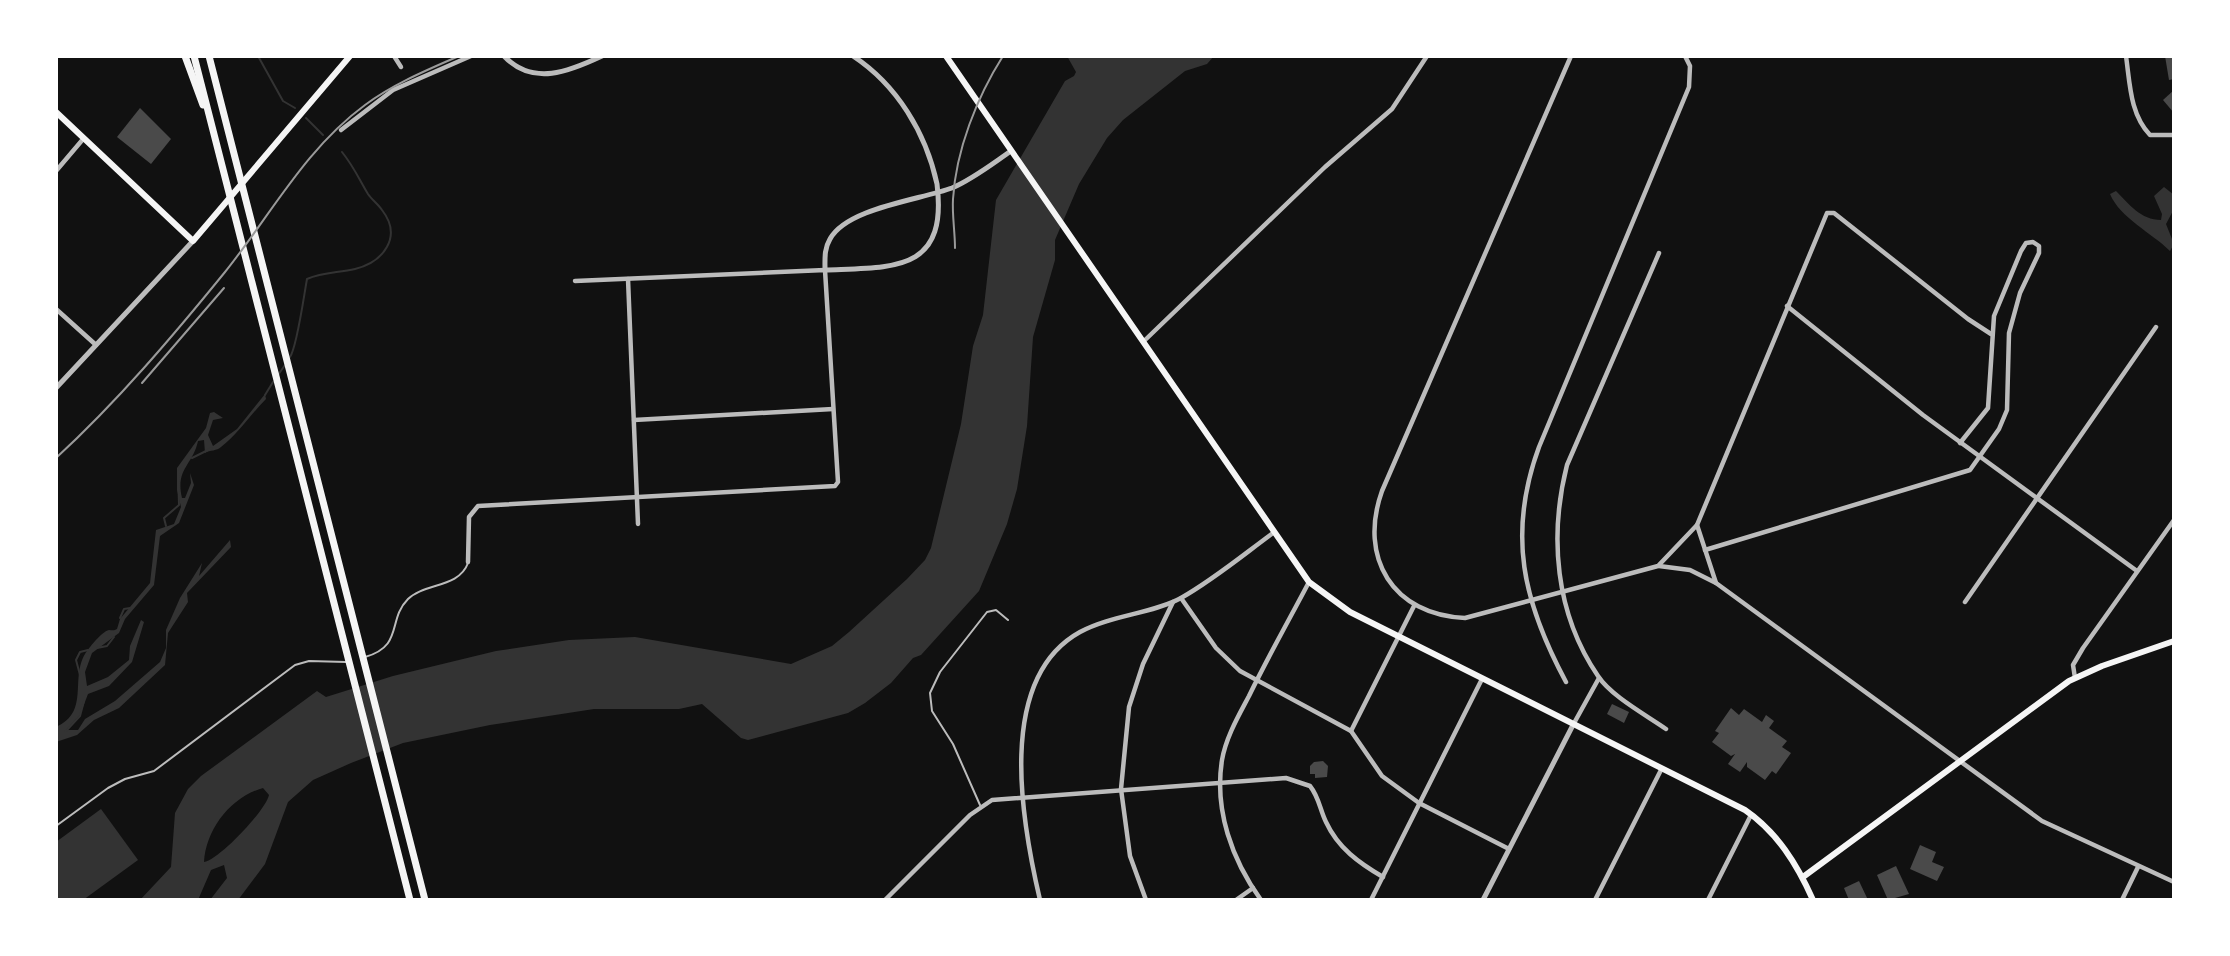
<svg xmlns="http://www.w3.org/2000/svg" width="2230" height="956" font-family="Quicksand,sans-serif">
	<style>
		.water { fill: #333; fill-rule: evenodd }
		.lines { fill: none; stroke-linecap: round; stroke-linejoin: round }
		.stream { stroke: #333; stroke-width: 2 }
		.building { fill: #4a4a4a }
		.service { stroke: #bcbcbc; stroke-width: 2 }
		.minor { stroke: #bcbcbc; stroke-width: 4.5 }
		.tertiary { stroke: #bcbcbc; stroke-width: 5 }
		.primary { stroke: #f5f5f5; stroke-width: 6 }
		.motorway { stroke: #f5f5f5; stroke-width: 7 }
		.rail { stroke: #9a9a9a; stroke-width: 2 }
	</style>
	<rect width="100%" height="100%" fill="#111"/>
	<g class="water">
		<path d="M1067,56H1214L1207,64L1185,71L1123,120L1107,138L1079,184L1055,240V260L1033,337L1027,426L1017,489L1007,524L979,591L921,655L913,658L891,683L865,703L848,713L748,740L741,738L702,704L679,709H594L490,725L403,743L351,763L313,780L288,802L265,864L238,900H210L227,878L224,865L211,870L198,900H140L171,867L175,813L188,789L201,776L317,691L326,697L393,676L496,651L569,640L635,637L791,664L832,646L849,632L907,579L925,560L931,548L961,424L973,346L983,315L996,200L1065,81L1074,76L1076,72ZM263,788L269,795C266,810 219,860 204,862C206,829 231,797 263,788Z"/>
		<path d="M2164,187L2174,195V209L2166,224L2174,244L2170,251C2152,233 2120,218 2110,194L2116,191C2129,204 2141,220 2161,220L2162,214L2154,196Z"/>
		<path d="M265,394L266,399C250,415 238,434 221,447C217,451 210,450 205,453L204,440L198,441C193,465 175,469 182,498H185L191,483L190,473L194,485L179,523L160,536L154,585L125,619L119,633L92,653L85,672L87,686L108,677L129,660L130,646L141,620L144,622L132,662L109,686L88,694L80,715L66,730H78L85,719L115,701L160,662L166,648V630L180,598L202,563L199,576L230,540L231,547L187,593L188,602L168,633L165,665L119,708L94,720L77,735L56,742V727C90,712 70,679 85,654C89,648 101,632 109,630C112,630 114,631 117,629L120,619L150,583L156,530L174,524L181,507L177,490V468L206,428L210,413L214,412L223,418L213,420L208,435L213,446L237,429Z"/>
		<path d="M101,809L138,860L83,900H56V842Z"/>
	</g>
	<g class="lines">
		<g class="stream">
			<path d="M258,56L283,101L295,108"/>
			<path d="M306,118L323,135"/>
			<path d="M290,357C297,347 304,295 307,279C323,272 338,273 355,269C383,262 403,237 382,210C378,204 372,200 368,194C359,179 354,167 342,152"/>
			<path d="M278,375L285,365"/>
			<path d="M265,395L273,382"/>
			<path d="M192,458L212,448"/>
			<path d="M166,526L164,518L179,505L178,471"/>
			<path d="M120,618L124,609L130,608"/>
			<path d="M97,648L107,646L114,637"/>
			<path d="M80,675L76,660L80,652L88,650"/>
			<path d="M66,731L80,716L84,701"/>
		</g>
	</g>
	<g class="building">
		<path d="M2165,56H2174V79L2169,80Z"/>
		<path d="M2174,90V113L2163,100Z"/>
		<path d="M140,108L171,139L151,164L117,137Z"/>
		<path d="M1612,704L1629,712L1624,723L1607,714Z"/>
		<path d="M1731,708L1739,715L1744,709L1762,722L1766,715L1774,721L1769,728L1787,741L1782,747L1791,753L1776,774L1772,771L1765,780L1747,767V762L1740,772L1728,764L1735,754L1731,756L1712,742L1719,733L1715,731Z"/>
		<path d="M1323,761L1328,766L1327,777L1315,778V774H1310V766L1314,762Z"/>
		<path d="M1920,845L1936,852L1932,862L1944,867L1937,881L1910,869Z"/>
		<path d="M1896,866L1909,894L1888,900L1877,875Z"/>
		<path d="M1859,881L1868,900H1849L1844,888Z"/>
	</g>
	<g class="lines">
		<g class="service">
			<path d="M365,657C404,646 387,620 408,599C424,583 459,588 468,563"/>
			<path d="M980,805L953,744L932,711L930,693L940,672L987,612L996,610L1008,620"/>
			<path d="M56,826L108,788L125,779L154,771L295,665L309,661L346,662"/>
		</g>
		<g class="minor">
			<path d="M394,56L401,67"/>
			<path d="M1571,56L1382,491C1358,558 1393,615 1465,618L1658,566L1697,525"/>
			<path d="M2126,56C2130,84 2130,114 2150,135H2174"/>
			<path d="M341,130L393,90L471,56"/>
			<path d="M56,171L84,138"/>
			<path d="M1659,253L1567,465C1549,536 1555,613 1598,676C1611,696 1646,715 1666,729"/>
			<path d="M628,279L638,524"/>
			<path d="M1787,306L1923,415L2137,571"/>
			<path d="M56,309L96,345"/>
			<path d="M1991,334L1968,319L1834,213H1827L1697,525L1716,583L2042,821L2174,882"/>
			<path d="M1143,342L1325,167L1392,109L1427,56"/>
			<path d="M634,420L833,409"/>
			<path d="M1705,550L1970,470L1999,429L2007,410L2009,333L2020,293L2039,253V246L2033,242L2026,243L2021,251L1994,316L1988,408L1960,443"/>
			<path d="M468,562L469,517L478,506L835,486L838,482L825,270L575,281"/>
			<path d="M1659,566L1690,570L1716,583"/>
			<path d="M1181,598L1216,648L1240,671L1351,731L1382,776L1419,803L1509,849"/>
			<path d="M1965,602L2156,327"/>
			<path d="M2075,678L2073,665L2083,648L2174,520"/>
			<path d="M1566,682C1523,602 1507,534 1539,447L1689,87L1690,66L1685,56"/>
			<path d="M1573,725L1599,678"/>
			<path d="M1351,731L1414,606"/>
			<path d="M885,900L970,815L992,800L1286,778L1310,786C1319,797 1320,810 1326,822C1338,848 1359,863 1383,877"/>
			<path d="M1040,900C1022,823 995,679 1080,632C1112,615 1151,614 1181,598C1213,580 1243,555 1273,533"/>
			<path d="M1146,900L1130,856L1121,789L1129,707L1143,664L1173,602"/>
			<path d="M1236,900L1253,888"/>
			<path d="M1261,900C1232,860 1214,810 1222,760C1226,737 1239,715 1249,696C1268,657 1289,620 1309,582"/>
			<path d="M1371,900L1482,679"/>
			<path d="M1595,900L1661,770"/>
			<path d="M1708,900L1751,815"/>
			<path d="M2122,900L2138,867"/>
		</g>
		<g class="tertiary">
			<path d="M504,56C533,87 570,71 602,56"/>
			<path d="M853,56C897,85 926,133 937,184C948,273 893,267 825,270C825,259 824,249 830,239C847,208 919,200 952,188C973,179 992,164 1011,151"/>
			<path d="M56,388L193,241"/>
			<path d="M1483,900L1573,725"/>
		</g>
		<g class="primary">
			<path d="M946,56L1309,582L1350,612L1745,810C1777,832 1797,864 1813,900"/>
			<path d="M56,112L193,241L350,56"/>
			<path d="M1803,877L2069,681L2102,666L2174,641"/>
		</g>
		<g class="motorway">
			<path d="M185,56L203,105"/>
			<path d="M194,56L410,900"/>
			<path d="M209,56L425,900"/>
		</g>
		<g class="rail">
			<path d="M955,248C955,232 952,215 953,199C956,150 977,97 1003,56"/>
			<path d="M142,383L224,288"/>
			<path d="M56,458C117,402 173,336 225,272C270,216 305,149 365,105C393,84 427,70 459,56"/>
		</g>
	</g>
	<rect width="2230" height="956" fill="none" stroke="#ffffff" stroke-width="116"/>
</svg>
